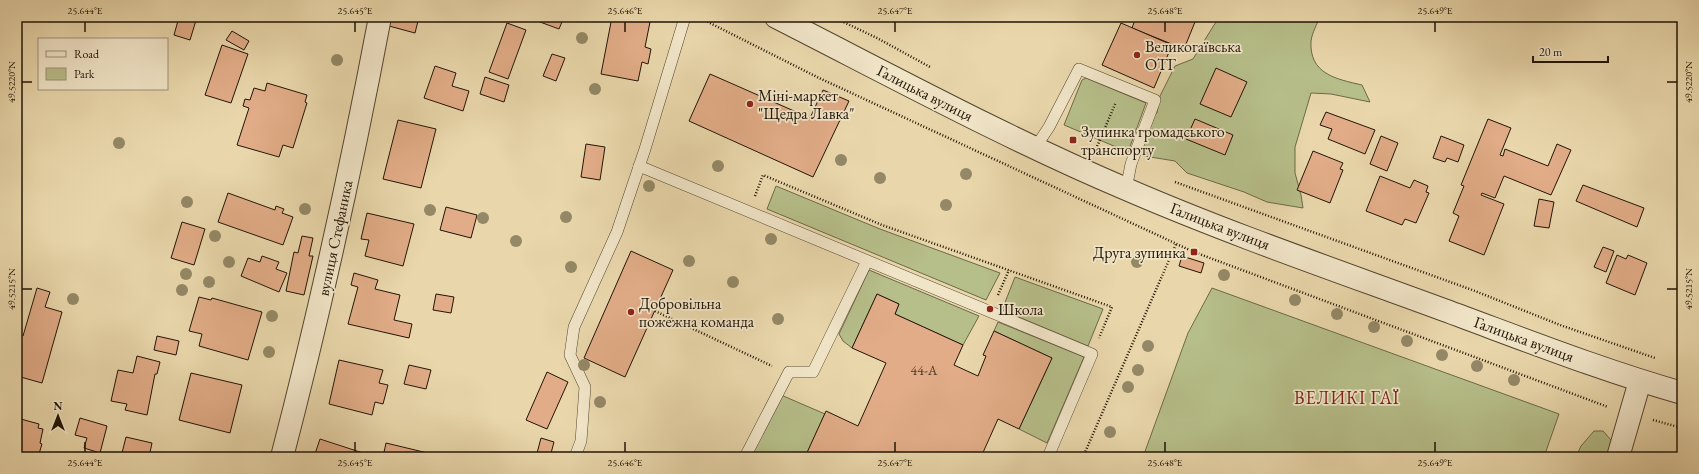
<svg xmlns="http://www.w3.org/2000/svg" width="1699" height="474" font-family="'EB Garamond',serif">
	<style>
		.green { fill: #b6be89; stroke: #6c6948 }
		.building { fill: #e1ac87; stroke: #211406 }
		.lines { fill: none; stroke-linecap: round; stroke-linejoin: round }
		.service-casing { stroke: #53452f; stroke-width: 12 }
		.minor-casing { stroke: #53452f; stroke-width: 24 }
		.tertiary-casing { stroke: #53452f; stroke-width: 24 }
		.path { stroke: #211406; stroke-width: 2.5; stroke-dasharray: 1 2; stroke-linecap: butt }
		.service { stroke: #f1e5c8; stroke-width: 11 }
		.minor { stroke: #f1e5c8; stroke-width: 22 }
		.tertiary { stroke: #f1e5c8; stroke-width: 22 }
		.tree { fill: #948866 }
		.ticks { fill: none; stroke: #211406; stroke-width: 1.5 }
		.poi-dot { fill: #8f2418; stroke: #f1e5c8; stroke-width: 1.5 }
		.labels { text-anchor: middle; dominant-baseline: central; stroke-width: 3.5; stroke-linejoin: round; paint-order: stroke }
		.number-label { font-size: 14px; fill: #513a26 }
		.poi-label { font-size: 16px; fill: #211406; stroke: #f1e5c8; text-anchor: start }
		.street-label { font-size: 16px; fill: #211406; stroke: #f1e5c8 }
		.quarter-label { font-size: 18px; letter-spacing: 1px; fill: #7a1f14; stroke: #f1e5c8 }
		.neatline { fill: none; stroke: #211406; stroke-width: 1.5 }
		.ticks-label { font-size: 10px; text-anchor: middle; fill: #211406 }
	</style>
	<rect width="100%" height="100%" fill="#e9d7ab"/>
	<filter id="stains"><feTurbulence type="fractalNoise" baseFrequency=".005" numOctaves="4"/><feColorMatrix values="0 0 0 0 .2 0 0 0 0 .09 0 0 0 0 .02 0 0 0 .5 -.17"/></filter>
	<radialGradient id="worn" r=".72"><stop offset=".6" stop-color="#630" stop-opacity="0"/><stop offset="1" stop-color="#630" stop-opacity=".3"/></radialGradient>
	<g class="green">
		<path d="M1220,17H1320C1317,24 1312,33 1311,41C1309,74 1336,79 1362,85L1370,102L1331,94L1311,93L1295,147V173L1301,195L1303,208L1267,202L1244,192L1187,173L1175,161L1138,155L1145,119L1157,113L1160,96L1175,66L1193,59L1214,25Z"/>
		<path d="M1086,78L1146,103L1128,152L1064,125L1082,80Z"/>
		<path d="M776,186L880,229L1000,273L986,300L767,209Z"/>
		<path d="M869,270L979,316L963,345L895,314L899,304L877,294L852,348L843,341L839,334Z"/>
		<path d="M1015,277L1103,309L1088,346L1002,310Z"/>
		<path d="M1212,288L1559,414L1544,457H1143L1188,333Z"/>
		<path d="M998,322L1084,357L1047,443L1019,429L1052,358L994,331Z"/>
		<path d="M781,395L825,414L805,457H751Z"/>
		<path d="M1594,431H1603L1611,440L1636,457H1576L1581,446Z"/>
	</g>
	<g class="building">
		<path d="M179,17H197L190,40L174,35Z"/>
		<path d="M391,17H419L415,33L389,26Z"/>
		<path d="M542,17H564L559,29L540,22Z"/>
		<path d="M612,17H625L650,22L645,47L651,49L648,64L642,62L638,81L601,74Z"/>
		<path d="M1136,17H1197L1184,49L1132,28Z"/>
		<path d="M507,23L526,30L508,79L489,72Z"/>
		<path d="M1121,23L1172,45L1154,88L1102,65Z"/>
		<path d="M232,31L249,41L244,50L226,40Z"/>
		<path d="M222,45L248,54L231,103L205,95Z"/>
		<path d="M552,54L565,58L556,81L543,76Z"/>
		<path d="M435,66L456,73L452,86L469,91L463,111L424,98Z"/>
		<path d="M1216,68L1247,82L1231,117L1200,104Z"/>
		<path d="M710,74L810,118L823,90L849,101L813,177L689,121Z"/>
		<path d="M485,77L509,85L504,102L480,94Z"/>
		<path d="M267,83L307,95L305,102L307,103L293,148L283,145L279,157L237,145L249,108L243,106L245,99L250,100L254,88L265,91Z"/>
		<path d="M1326,112L1375,130L1365,154L1328,139L1332,129L1320,125Z"/>
		<path d="M1195,119L1233,135L1225,155L1186,139Z"/>
		<path d="M1488,119L1511,128L1500,155L1503,156L1505,149L1548,166L1557,144L1571,150L1551,195L1504,176L1495,198L1482,193L1481,195L1504,204L1484,255L1449,241L1459,216L1453,213L1464,186L1461,185Z"/>
		<path d="M398,120L436,129L421,188L383,179Z"/>
		<path d="M1381,136L1398,143L1387,171L1370,164Z"/>
		<path d="M1441,136L1464,145L1458,162L1447,158L1445,162L1433,158Z"/>
		<path d="M586,144L605,147L600,180L581,177Z"/>
		<path d="M1313,151L1343,163L1340,169L1343,170L1330,203L1297,190Z"/>
		<path d="M1380,176L1410,188L1414,180L1428,186L1426,192L1429,193L1416,223L1405,219L1402,225L1366,211Z"/>
		<path d="M1583,185L1644,208L1637,227L1576,201Z"/>
		<path d="M228,193L275,210L276,206L284,209L282,213L293,217L283,245L218,222Z"/>
		<path d="M1539,199L1554,202L1549,228L1534,226Z"/>
		<path d="M446,207L477,215L471,238L440,230Z"/>
		<path d="M367,213L414,224L403,266L365,256L369,240L361,239Z"/>
		<path d="M182,222L205,229L194,265L171,258Z"/>
		<path d="M302,236L313,238L309,256H313L304,295L286,291L294,252L298,253Z"/>
		<path d="M1603,247L1614,251L1606,272L1594,267Z"/>
		<path d="M631,251L673,270L625,377L584,358Z"/>
		<path d="M1617,255L1626,259L1628,255L1647,263L1635,295L1606,283Z"/>
		<path d="M262,256L279,262L276,269L287,273L279,292L241,276L248,258L260,262Z"/>
		<path d="M1182,256L1204,263L1201,273L1179,266Z"/>
		<path d="M354,273L378,280L375,289L400,295L394,320L412,324L409,338L348,324L358,287L351,285Z"/>
		<path d="M37,288L50,292L45,307L62,312L42,383L17,376V335L23,336Z"/>
		<path d="M436,294L454,297L451,313L433,310Z"/>
		<path d="M877,294L899,304L895,314L963,345L954,365L978,376L986,356L983,355L994,331L1052,358L1019,429L998,419L981,457H805L826,411L858,426L886,363L852,348Z"/>
		<path d="M199,297L211,300L212,298L262,312L248,360L199,346L202,334L189,331Z"/>
		<path d="M157,336L179,341L176,355L154,350Z"/>
		<path d="M137,356L160,362L157,374H155L147,415L125,410L127,404L111,401L118,370L133,373Z"/>
		<path d="M339,360L383,370L379,383L388,385L383,404L375,402L372,415L329,404Z"/>
		<path d="M409,365L431,370L426,389L404,384Z"/>
		<path d="M547,372L568,382L547,429L526,420Z"/>
		<path d="M191,373L242,385L230,433L179,420Z"/>
		<path d="M17,418L39,424L38,428L43,429L40,443L42,444L38,457H17Z"/>
		<path d="M80,418L107,426L100,453L84,448L87,438L75,435Z"/>
		<path d="M126,437L152,443L149,457H121Z"/>
		<path d="M541,438L554,442L550,457H536Z"/>
		<path d="M320,439L363,453L362,457H314Z"/>
		<path d="M386,443L436,455V457H383Z"/>
	</g>
	<g class="lines">
		<g class="service-casing">
			<g id="service">
				<path d="M1035,148L1049,127L1079,69L1155,100L1131,164L1126,189"/>
				<path d="M639,166L1092,354L1048,457"/>
				<path d="M575,457L581,441L585,387L570,355L574,327L617,232L645,149L685,17"/>
				<path d="M745,457L789,372H813L867,261"/>
			</g>
		</g>
		<g class="minor-casing">
			<g id="minor">
				<path d="M282,457C320,311 352,165 380,17"/>
				<path d="M1618,457L1640,381"/>
			</g>
		</g>
		<g class="tertiary-casing">
			<path id="tertiary" d="M776,17C892,76 1006,138 1126,189C1230,234 1338,271 1444,310C1523,339 1601,370 1682,393"/>
		</g>
		<g class="path">
			<path d="M833,17L877,38L930,67"/>
			<path d="M702,19L817,77L1194,252L1608,407"/>
			<path d="M1096,149L1116,102"/>
			<path d="M1175,182L1475,291L1560,325L1655,358"/>
			<path d="M755,196L763,175L882,225L1112,307L1099,338"/>
			<path d="M998,295L1009,270"/>
			<path d="M655,311L772,366"/>
			<path d="M1653,420L1682,428"/>
			<path d="M1083,457L1176,244"/>
		</g>
		<use href="#service" class="service"/>
		<use href="#minor" class="minor"/>
		<use href="#tertiary" class="tertiary"/>
	</g>
	<g class="tree">
		<circle cx="582" cy="38" r="6"/>
		<circle cx="337" cy="60" r="6"/>
		<circle cx="595" cy="89" r="6"/>
		<circle cx="119" cy="143" r="6"/>
		<circle cx="841" cy="160" r="6"/>
		<circle cx="718" cy="166" r="6"/>
		<circle cx="966" cy="174" r="6"/>
		<circle cx="880" cy="178" r="6"/>
		<circle cx="649" cy="186" r="6"/>
		<circle cx="187" cy="202" r="6"/>
		<circle cx="946" cy="205" r="6"/>
		<circle cx="305" cy="209" r="6"/>
		<circle cx="430" cy="210" r="6"/>
		<circle cx="566" cy="217" r="6"/>
		<circle cx="483" cy="218" r="6"/>
		<circle cx="215" cy="236" r="6"/>
		<circle cx="771" cy="239" r="6"/>
		<circle cx="516" cy="241" r="6"/>
		<circle cx="689" cy="261" r="6"/>
		<circle cx="229" cy="262" r="6"/>
		<circle cx="1137" cy="262" r="6"/>
		<circle cx="571" cy="267" r="6"/>
		<circle cx="186" cy="274" r="6"/>
		<circle cx="1224" cy="275" r="6"/>
		<circle cx="209" cy="282" r="6"/>
		<circle cx="733" cy="282" r="6"/>
		<circle cx="182" cy="290" r="6"/>
		<circle cx="73" cy="299" r="6"/>
		<circle cx="1295" cy="300" r="6"/>
		<circle cx="1337" cy="314" r="6"/>
		<circle cx="272" cy="316" r="6"/>
		<circle cx="778" cy="319" r="6"/>
		<circle cx="1374" cy="327" r="6"/>
		<circle cx="1407" cy="341" r="6"/>
		<circle cx="1148" cy="346" r="6"/>
		<circle cx="269" cy="352" r="6"/>
		<circle cx="1442" cy="355" r="6"/>
		<circle cx="584" cy="365" r="6"/>
		<circle cx="1477" cy="366" r="6"/>
		<circle cx="1138" cy="370" r="6"/>
		<circle cx="1514" cy="380" r="6"/>
		<circle cx="1128" cy="387" r="6"/>
		<circle cx="600" cy="402" r="6"/>
		<circle cx="1110" cy="432" r="6"/>
	</g>
	<path class="ticks" d="M85,22V32M355,22V32M625,22V32M895,22V32M1165,22V32M1435,22V32M22,82H32M1667,82H1677M22,289H32M1667,289H1677M85,442V452M355,442V452M625,442V452M895,442V452M1165,442V452M1435,442V452"/>
	<g class="poi-dot">
		<circle cx="1137" cy="55" r="4"/>
		<circle cx="750" cy="104" r="4"/>
		<rect x="1069" y="136" width="8" height="8" rx="2"/>
		<rect x="1190" y="248" width="8" height="8" rx="2"/>
		<circle cx="990" cy="309" r="4"/>
		<circle cx="631" cy="312" r="4"/>
	</g>
	<g class="labels">
		<g class="number-label">
			<text x="924" y="370">44-А</text>
		</g>
		<g class="poi-label">
			<text x="1145" y="46">Великогаївська<tspan x="1145" dy="18">ОТГ</tspan></text>
			<text x="758" y="95">Міні-маркет<tspan x="758" dy="18">"Щедра Лавка"</tspan></text>
			<text x="1081" y="131">Зупинка громадського<tspan x="1081" dy="18">транспорту</tspan></text>
			<text x="1186" y="252" text-anchor="end">Друга зупинка</text>
			<text x="639" y="303">Добровільна<tspan x="639" dy="18">пожежна команда</tspan></text>
			<text x="998" y="309">Школа</text>
		</g>
		<g class="street-label">
			<text transform="translate(925 93) rotate(27)">Галицька вулиця</text>
			<text transform="translate(1220 226) rotate(21)">Галицька вулиця</text>
			<text transform="translate(335 238) rotate(-78)">вулиця Стефаника</text>
			<text transform="translate(1524 339) rotate(20)">Галицька вулиця</text>
		</g>
		<g class="quarter-label">
			<text x="1347" y="397">ВЕЛИКІ ГАЇ</text>
		</g>
	</g>
	<rect width="1699" height="474" fill="none" stroke="#e9d7ab" stroke-width="44"/>
	<rect x="38" y="38" width="130" height="52" fill="#f1e5c8" stroke="#9e917a"/>
	<rect x="46" y="51" width="20" height="6" fill="#f1e5c8" stroke="#9e917a"/>
	<text x="74" y="58" font-size="12" fill="#211406">Road</text>
	<rect x="46" y="68" width="20" height="12" fill="#b6be89" stroke="#9e917a"/>
	<text x="74" y="78" font-size="12" fill="#211406">Park</text>
	<g transform="translate(58 416)" stroke="#f1e5c8" stroke-width="3" paint-order="stroke">
	<path d="M0-3L7 15L0 10L-7 15Z" fill="#211406"/>
	<text y="-6" font-size="11" font-weight="bold" text-anchor="middle" fill="#211406">N</text>
	</g>
	<path d="M1533 56v6h75v-6" fill="none" stroke="#211406" stroke-width="2"/>
	<text x="1539" y="56" font-size="12" fill="#211406" stroke="#f1e5c8" stroke-width="3" paint-order="stroke">20 m</text>
	<rect x="22" y="22" width="1655" height="430" class="neatline"/>
	<g class="ticks-label">
		<text x="85" y="14">25.644°E</text>
		<text x="355" y="14">25.645°E</text>
		<text x="625" y="14">25.646°E</text>
		<text x="895" y="14">25.647°E</text>
		<text x="1165" y="14">25.648°E</text>
		<text x="1435" y="14">25.649°E</text>
		<text transform="translate(11 82) rotate(-90)" y="4">49.5220°N</text>
		<text transform="translate(1688 82) rotate(-90)" y="4">49.5220°N</text>
		<text transform="translate(11 289) rotate(-90)" y="4">49.5215°N</text>
		<text transform="translate(1688 289) rotate(-90)" y="4">49.5215°N</text>
		<text x="85" y="466">25.644°E</text>
		<text x="355" y="466">25.645°E</text>
		<text x="625" y="466">25.646°E</text>
		<text x="895" y="466">25.647°E</text>
		<text x="1165" y="466">25.648°E</text>
		<text x="1435" y="466">25.649°E</text>
	</g>
	<rect width="100%" height="100%" filter="url(#stains)"/>
	<rect width="100%" height="100%" fill="url(#worn)"/>
</svg>
